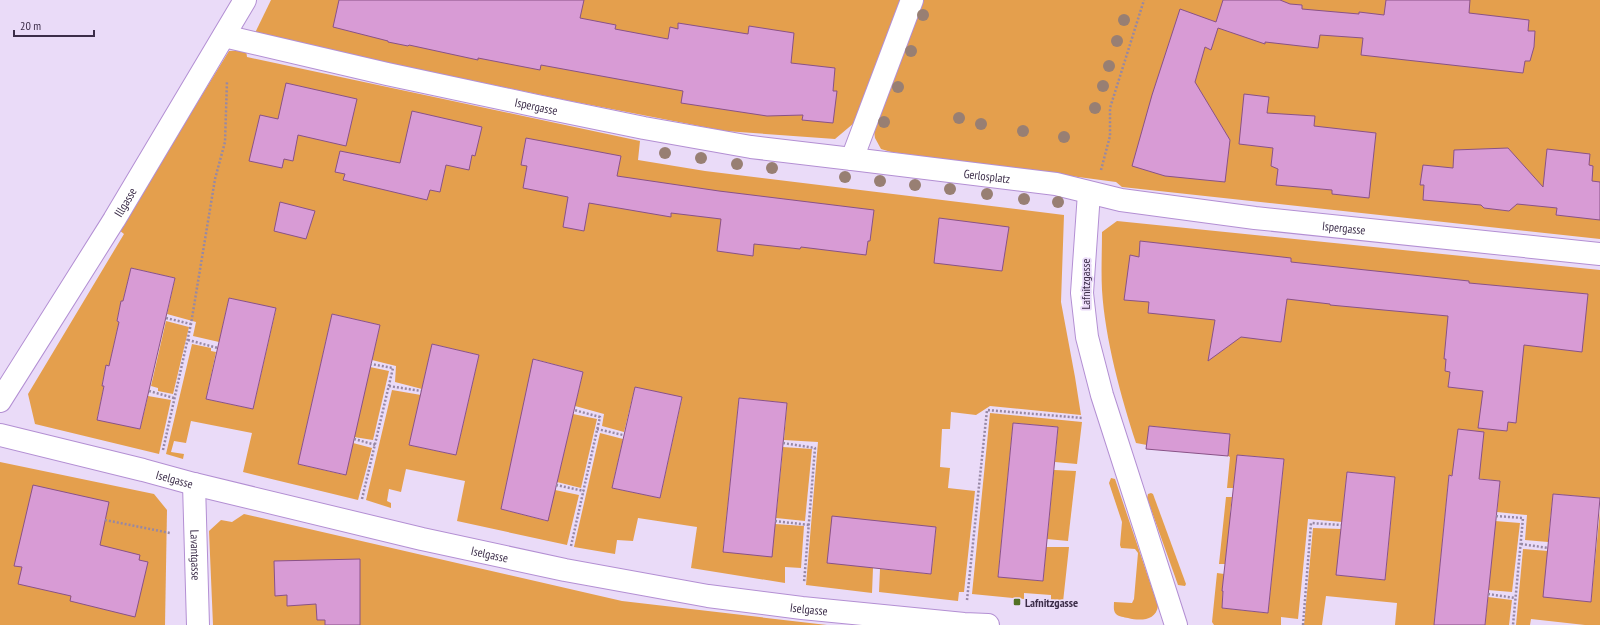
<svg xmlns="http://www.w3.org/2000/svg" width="1600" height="625" font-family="'PT Sans Narrow',sans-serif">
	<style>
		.green { fill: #e49f4d }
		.building { fill: #d89bd5; stroke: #895287 }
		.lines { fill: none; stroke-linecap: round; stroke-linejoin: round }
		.minor-casing { stroke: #b38fd3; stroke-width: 24 }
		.tertiary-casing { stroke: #b38fd3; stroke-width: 24 }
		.path { stroke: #9788a4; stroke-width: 2.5; stroke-dasharray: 2 2; stroke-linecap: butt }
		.minor { stroke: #fff; stroke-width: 22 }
		.tertiary { stroke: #fff; stroke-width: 22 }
		.tree { fill: #987f73 }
		.poi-dot { fill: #527024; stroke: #eadbf8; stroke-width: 1.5 }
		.labels { text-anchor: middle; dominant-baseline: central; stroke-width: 3.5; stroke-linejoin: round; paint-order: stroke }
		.street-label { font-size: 12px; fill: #3c2d49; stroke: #eadbf8 }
		.poi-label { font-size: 12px; font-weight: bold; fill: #3c2d49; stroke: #eadbf8; text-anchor: start }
	</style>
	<rect width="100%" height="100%" fill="#eadbf8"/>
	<g class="green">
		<path d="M271,0H900L854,123L835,139L725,131L565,100L254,35Z"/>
		<path d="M920,0H1600V239L1122,187L1116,182L891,152L881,149L875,138L873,124Z"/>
		<path d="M246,50L247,57L640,141L638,160L705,171L1064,215L1061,302L1075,377L1081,415L990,406L976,415L951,412L950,429H942L940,467L950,468L948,488L975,491L964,592H959L958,601L879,592L880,569L931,574L936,527L873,568L872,593L806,585L818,442L784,440L787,403L739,398L723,551L775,524L804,526L801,568L785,567V583L691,568L697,527L638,518L633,541L617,540L615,554L574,547L600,433L623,439L612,488L660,498L682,398L635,387L624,432L602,426L604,414L575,406L583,372L534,359L501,509L547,521L555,490L579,495L567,545L457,521L465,481L406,469L401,492L389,489L387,501L391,503V508L366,500L392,390L421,395L409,445L456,455L479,355L432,344L422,389L395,382L396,366L372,360L380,325L332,314L298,464L345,475L353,443L372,448L358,500L243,472L252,433L191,421L186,443L174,441L171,452L184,454L183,459L166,454L192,344L211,348V351L216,352L206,399L253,409L276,309L229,298L219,342L193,336L196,322L167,314L175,278L131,268L123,301H121L117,321L119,322L109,366H106L102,385L104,386L97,419L140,429L148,396L171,400L159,454L35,424L28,394L124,234L119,230L229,51Z"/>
		<path d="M1117,221L1600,270V498L1553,494L1548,542L1525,540L1527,515L1497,512L1500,481L1449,475L1434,625H1395L1397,603L1326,596L1322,625H1304L1313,528L1341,529L1337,575L1385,580L1395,477L1347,472L1342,522L1308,519L1298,619L1281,617V625H1214L1212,622L1217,573L1224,574L1222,608L1268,613L1284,459L1238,455L1233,488H1227L1230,457L1228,456L1230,434L1149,426L1147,445L1136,443C1121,397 1105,339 1102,290C1101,271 1102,251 1102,232Z"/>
		<path d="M166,321L189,327L173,394L158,391V388L151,386Z"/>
		<path d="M370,367L389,371L373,440L354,437Z"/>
		<path d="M990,413L1082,422L1077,464L1055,462L1058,427L1013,423L998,576L1043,581L1046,547H1069L1063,602L1058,604L1051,603V595L1024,593V599L972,594Z"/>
		<path d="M573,414L597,419L581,488L557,482Z"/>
		<path d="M783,447L812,449L805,521L776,518Z"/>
		<path d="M0,462L154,494L167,510L165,625H0Z"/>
		<path d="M1054,470L1076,471L1068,541L1047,539Z"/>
		<path d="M1111,478L1115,479L1158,606C1156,621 1140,621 1128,618C1124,617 1119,617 1116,614C1113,611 1114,606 1114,602L1132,603L1134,599L1138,553L1135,549L1121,548L1120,545L1122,522L1109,483Z"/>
		<path d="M1151,493L1153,494L1186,584L1185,586L1178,585L1147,498L1148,494Z"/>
		<path d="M1226,497H1232L1230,514L1231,515L1225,564H1219Z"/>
		<path d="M1600,511V625H1585L1531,619L1530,625H1516L1523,549L1548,551L1591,601Z"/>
		<path d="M244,514L622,601L827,625H213L209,531L221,520L232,522Z"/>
		<path d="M1495,521L1520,523L1512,592L1488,590Z"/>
		<path d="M1488,597L1512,600L1509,625H1485Z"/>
	</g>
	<g class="building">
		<path d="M339,0H584L580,18L616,25L615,29L668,39L670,27L678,29V23L748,34L749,26L794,33L791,63L835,68L833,91H837L833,123L802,120L803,115L767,116L681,103L683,91L541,65L540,70L478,58V60L409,45L408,46L388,42V41L333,27Z"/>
		<path d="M1223,0H1280L1290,4L1302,5V9L1359,14V12L1384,15L1386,0H1470L1469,13L1529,20L1528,31H1535L1534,47L1530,61H1525L1523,73L1361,55L1363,38L1320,35L1318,48L1265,42V44L1218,28L1211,50L1205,47L1195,82L1230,140L1225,182L1165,176L1132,166L1152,95L1180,9L1216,22Z"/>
		<path d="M286,83L357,99L346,146L298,135L293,161L284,159L282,168L249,161L260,115L278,119Z"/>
		<path d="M1244,94L1269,97L1267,113L1315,116L1314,126L1376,133L1369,198L1332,194V190L1276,185L1278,169L1271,166L1273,148L1239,144Z"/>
		<path d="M412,111L482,127L475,156L472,155L469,170L446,165L440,192L430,190L427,200L343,180L345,174L335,172L340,151L400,163Z"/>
		<path d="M526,138L621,156L617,176L719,191L874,210L870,241H868L866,255L801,247L800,249L754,244L753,256L717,251L721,219L671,213V217L589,203L584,231L563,227L568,197L523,188L527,166L521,165Z"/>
		<path d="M1508,148L1543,187L1547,149L1590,154L1589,165L1593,166L1592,181L1600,182V220L1556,215L1557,208L1517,204L1509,211L1484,208L1481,205L1423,200L1424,185H1420L1423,165L1453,168L1454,150Z"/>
		<path d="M280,202L315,211L306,239L274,231Z"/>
		<path d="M939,218L1009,227L1002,271L934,263Z"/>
		<path d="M1140,241L1291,258V262L1469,281V283L1588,294L1582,352L1524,345L1516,423L1508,422L1507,431L1478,428L1483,391L1448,387L1450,372L1445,371L1446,359H1444L1448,316L1330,305V304L1287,299L1281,342L1241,337L1208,361L1215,320L1148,313L1149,302L1124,300L1130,255L1139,257Z"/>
		<path d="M131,268L175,278L140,429L97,420L104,386H102L106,365L109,366L119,322L117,321L121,301H123Z"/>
		<path d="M229,298L276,308L253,409L206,399Z"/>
		<path d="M332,314L380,325L346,475L298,464Z"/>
		<path d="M432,344L479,355L456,455L409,445Z"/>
		<path d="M533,359L583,372L548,521L501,509Z"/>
		<path d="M635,387L682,397L660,498L612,488Z"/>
		<path d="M739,398L787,403L772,557L723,552Z"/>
		<path d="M1013,423L1058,427L1043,581L998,577Z"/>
		<path d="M1149,426L1230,434L1228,456L1146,449Z"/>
		<path d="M1458,429L1484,432L1479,479L1500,481L1485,625H1434L1449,475L1452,476Z"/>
		<path d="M1237,455L1284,459L1268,613L1222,608L1223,591H1222Z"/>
		<path d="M1347,472L1395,477L1385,580L1336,575Z"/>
		<path d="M33,485L109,502L100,545L140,555L139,560L148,562L135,617L70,601L71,596L18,584L22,567L14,566Z"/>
		<path d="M1553,494L1600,498L1591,602L1543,597Z"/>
		<path d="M832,516L936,527L931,574L827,563Z"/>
		<path d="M360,559V625H325V620H317L316,604L287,606V595L275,596L274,561Z"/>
	</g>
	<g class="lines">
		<g class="minor-casing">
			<g id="minor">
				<path id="s1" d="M912,0L852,159L1056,184L1121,200L1255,218L1600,254"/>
				<path id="s2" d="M224,36L387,74L537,106L644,128L751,147L852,159"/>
				<path d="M1089,193L1082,293L1087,337L1102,395L1176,625"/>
				<path id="s3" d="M0,435L143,470L194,484L422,539L565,570L708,596L802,608L964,624L988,625"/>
				<path id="s4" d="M194,484L198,625"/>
			</g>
		</g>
		<g class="tertiary-casing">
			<g id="tertiary">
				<path id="s5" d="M0,401L114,220L245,0"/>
			</g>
		</g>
		<g class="path">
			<path d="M1101,170L1110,136V108L1144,0"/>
			<path d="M166,318L191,324"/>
			<path d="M188,340L218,348"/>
			<path d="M389,386L421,391"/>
			<path d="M149,391L174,398"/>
			<path d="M597,429L623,435"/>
			<path d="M354,439L376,445"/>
			<path d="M783,443L815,448L804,583"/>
			<path d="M163,450L191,324L215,179L225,142L227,81"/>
			<path d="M556,485L584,491"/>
			<path d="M362,499L393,368L371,364"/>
			<path d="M1496,516L1523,518L1513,625"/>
			<path d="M105,520L170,533"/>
			<path d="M775,521L809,525"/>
			<path d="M1521,544L1548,548"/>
			<path d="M571,546L600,417L574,410"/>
			<path d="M1488,594L1515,598"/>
			<path d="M967,600L987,410L1083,418"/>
			<path d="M1303,625L1311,523L1341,525"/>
		</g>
		<use href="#minor" class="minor"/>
		<use href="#tertiary" class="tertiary"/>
	</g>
	<g class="tree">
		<circle cx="923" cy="15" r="6"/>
		<circle cx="1124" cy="20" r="6"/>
		<circle cx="1117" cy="41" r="6"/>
		<circle cx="911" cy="51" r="6"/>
		<circle cx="1109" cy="66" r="6"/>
		<circle cx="1103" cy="86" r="6"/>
		<circle cx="898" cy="87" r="6"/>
		<circle cx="1095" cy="108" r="6"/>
		<circle cx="959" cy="118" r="6"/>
		<circle cx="884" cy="122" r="6"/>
		<circle cx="981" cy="124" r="6"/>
		<circle cx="1023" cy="131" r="6"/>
		<circle cx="1064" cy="137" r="6"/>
		<circle cx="665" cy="153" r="6"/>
		<circle cx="701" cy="158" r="6"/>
		<circle cx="737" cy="164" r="6"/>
		<circle cx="772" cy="168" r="6"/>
		<circle cx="845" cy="177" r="6"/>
		<circle cx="880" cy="181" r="6"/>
		<circle cx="915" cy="185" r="6"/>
		<circle cx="950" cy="189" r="6"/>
		<circle cx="987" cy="194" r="6"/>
		<circle cx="1024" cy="199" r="6"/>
		<circle cx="1058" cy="202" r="6"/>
	</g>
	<rect class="poi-dot" x="1013" y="598" width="8" height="8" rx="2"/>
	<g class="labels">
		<g class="street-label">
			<text stroke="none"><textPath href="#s2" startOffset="320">Ispergasse</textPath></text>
			<text stroke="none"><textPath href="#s1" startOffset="306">Gerlosplatz</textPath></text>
			<text stroke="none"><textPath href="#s5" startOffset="235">Illgasse</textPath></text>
			<text stroke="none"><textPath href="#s1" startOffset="667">Ispergasse</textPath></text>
			<text transform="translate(1085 284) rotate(-90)">Lafnitzgasse</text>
			<text stroke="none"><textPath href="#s3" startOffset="180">Iselgasse</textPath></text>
			<text stroke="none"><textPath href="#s3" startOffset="504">Iselgasse</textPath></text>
			<text stroke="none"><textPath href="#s4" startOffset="71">Lavantgasse</textPath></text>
			<text stroke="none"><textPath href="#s3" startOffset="828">Iselgasse</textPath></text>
		</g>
		<g class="poi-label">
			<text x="1025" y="602">Lafnitzgasse</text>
		</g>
	</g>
	<path d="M14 30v6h80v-6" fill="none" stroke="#3c2d49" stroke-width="2"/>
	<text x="20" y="30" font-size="12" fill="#3c2d49" stroke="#eadbf8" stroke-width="3" paint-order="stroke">20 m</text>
</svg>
